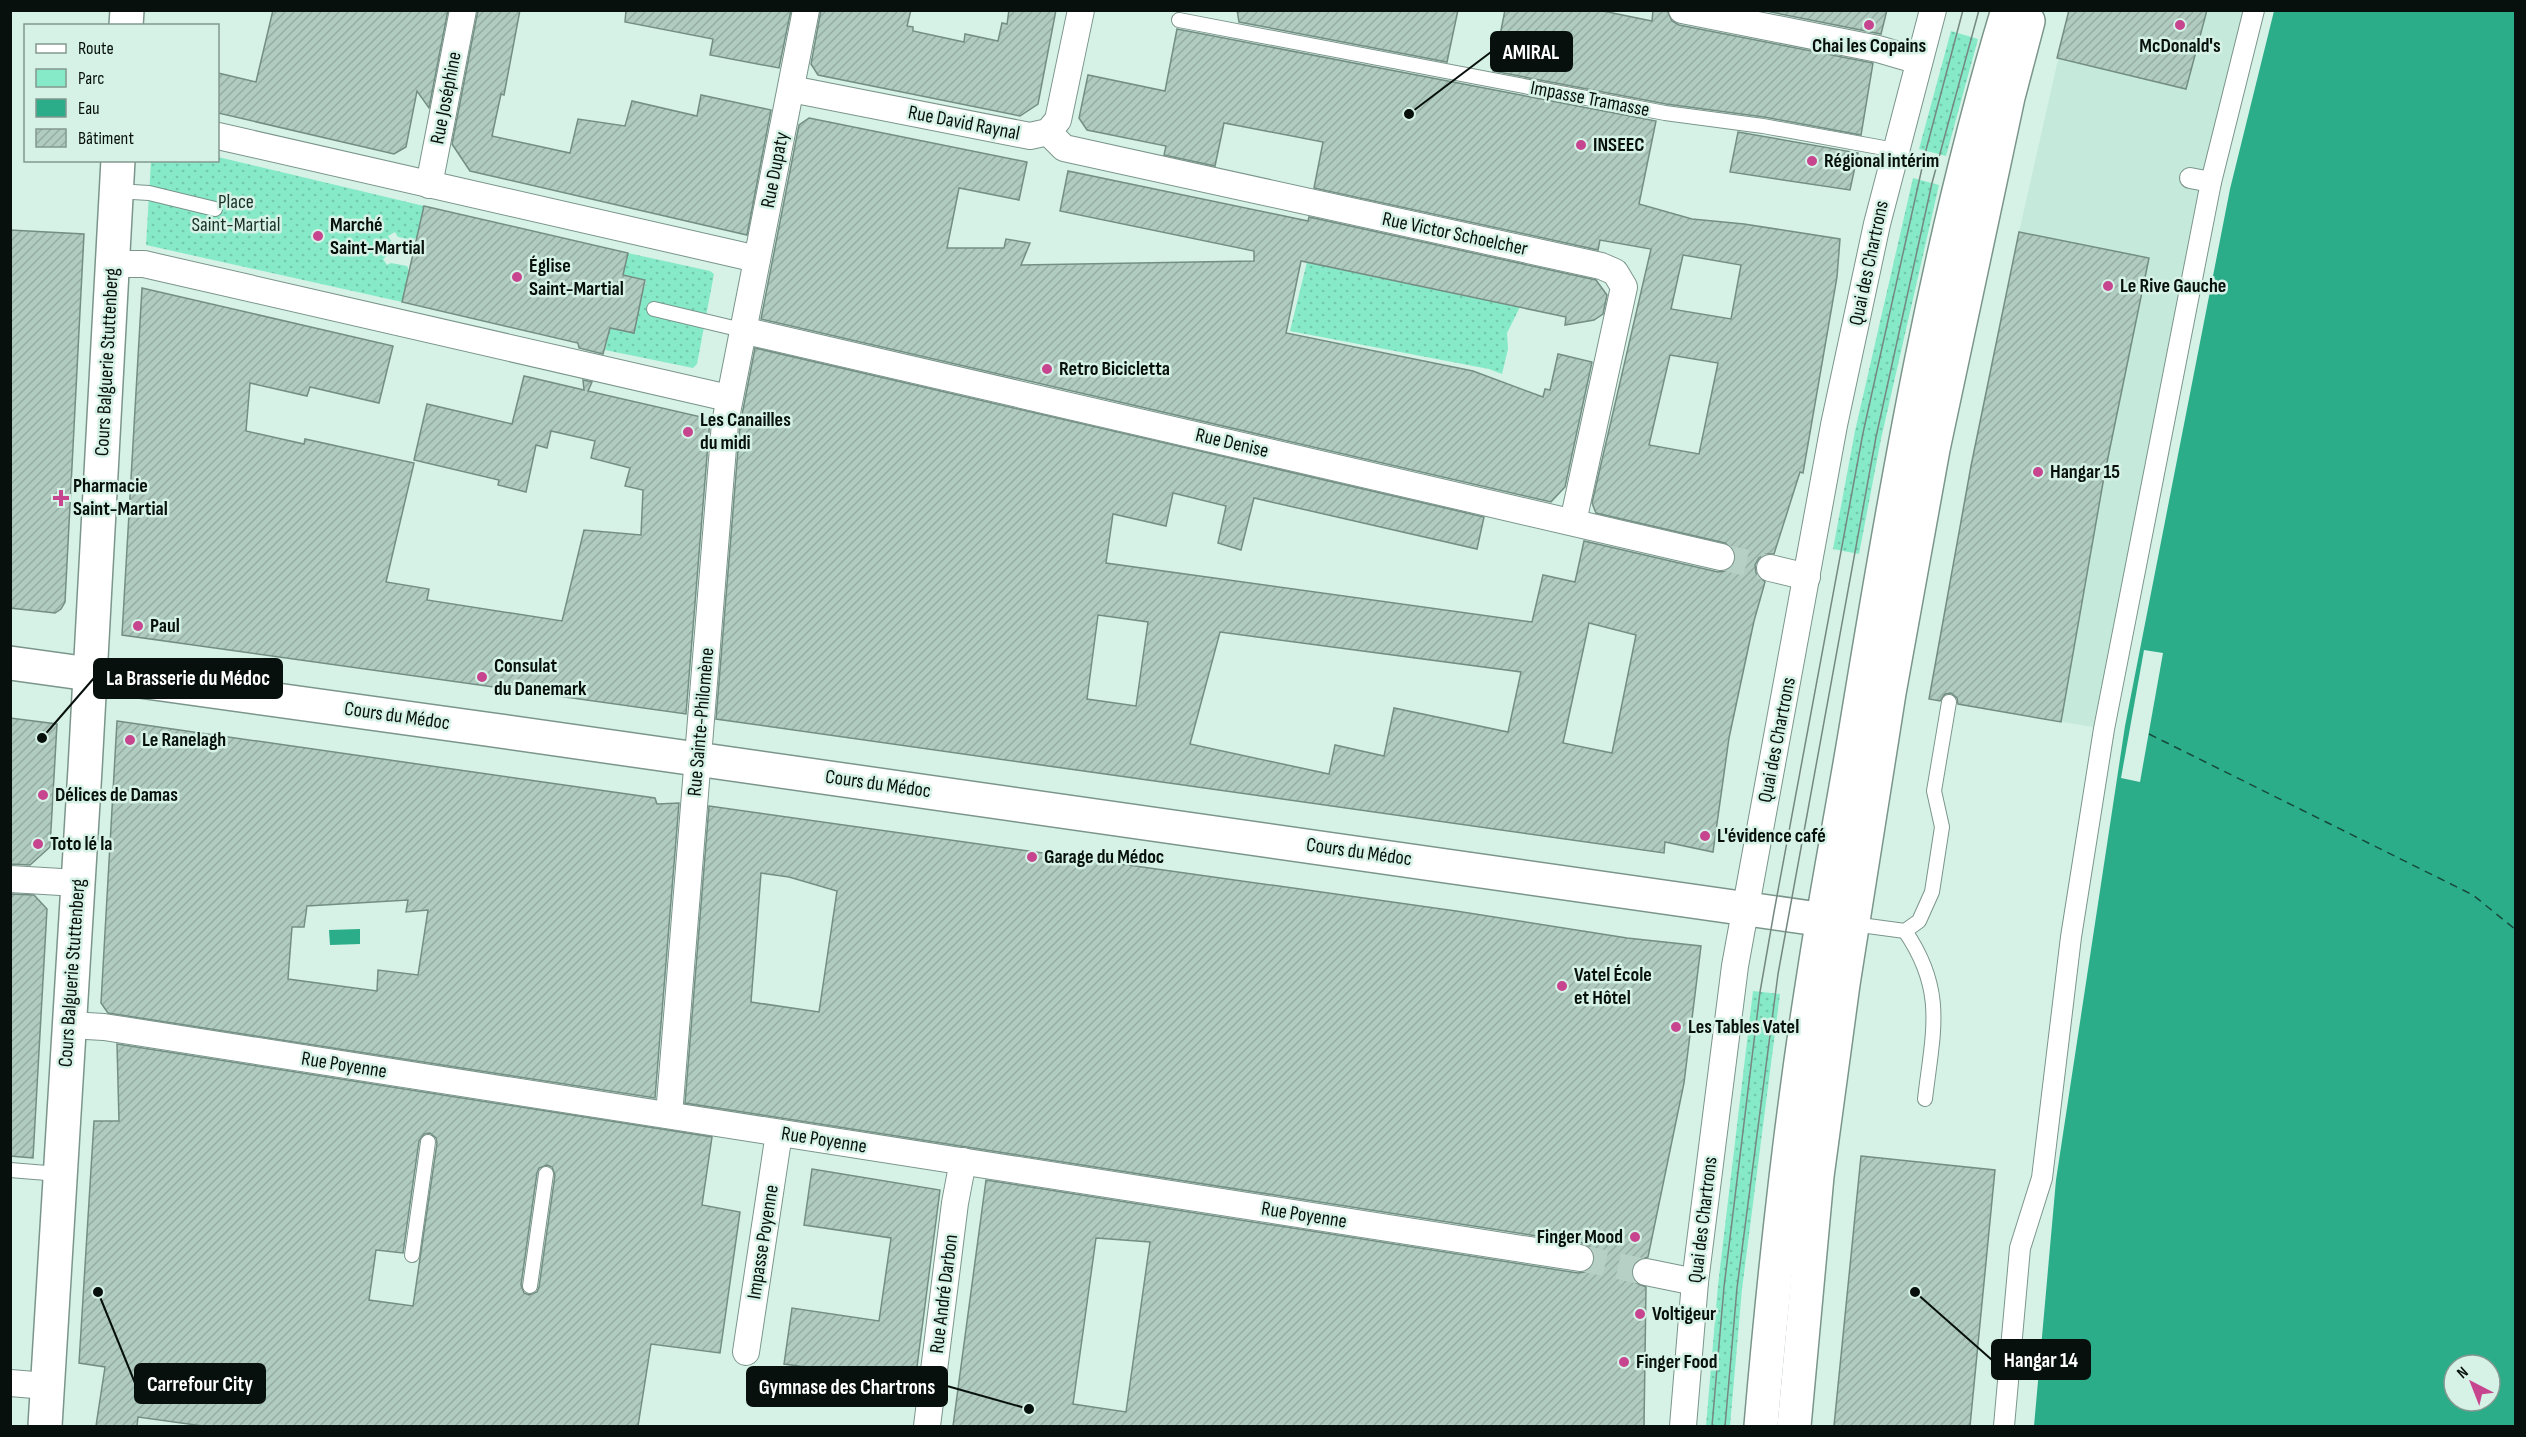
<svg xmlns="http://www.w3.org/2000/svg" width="2526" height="1437" font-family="'Sofia Sans Condensed',sans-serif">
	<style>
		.built { fill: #c5eadb }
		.green { fill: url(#green-dots) }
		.water { fill: #2bad89; fill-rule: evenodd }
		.pier { fill: #d6f2e7 }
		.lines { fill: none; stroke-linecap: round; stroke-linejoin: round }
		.ferry { stroke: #174a3a; stroke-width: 1.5; stroke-dasharray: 8 6; stroke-linecap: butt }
		.building { fill: url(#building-hatch); stroke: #748e84; stroke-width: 1.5; fill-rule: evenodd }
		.minor-tunnel { stroke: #b7d0c6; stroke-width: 26; stroke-dasharray: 26 13; stroke-linecap: butt }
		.service-casing { stroke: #7b958b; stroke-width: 16 }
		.pedestrian-casing { stroke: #7b958b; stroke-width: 22 }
		.minor-casing { stroke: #7b958b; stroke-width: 28 }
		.secondary-casing { stroke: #7b958b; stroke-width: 36 }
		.service { stroke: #fff; stroke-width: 14 }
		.pedestrian { stroke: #fff; stroke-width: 20 }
		.minor { stroke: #fff; stroke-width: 26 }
		.secondary { stroke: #fff; stroke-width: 33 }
		.tram { stroke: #758881; stroke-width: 1.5 }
		.poi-dot { fill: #c7458e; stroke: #d6f2e7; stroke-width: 2 }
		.labels { text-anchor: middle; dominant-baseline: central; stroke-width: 5; stroke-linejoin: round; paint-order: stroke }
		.poi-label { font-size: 20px; font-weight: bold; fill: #07100d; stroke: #d6f2e7; text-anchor: start }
		.street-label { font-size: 20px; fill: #07100d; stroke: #d6f2e7 }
		.park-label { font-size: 20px; fill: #1a2f27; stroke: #d6f2e7 }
		.leader { fill: none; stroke: #07100d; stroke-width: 2 }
		.callout-dot { fill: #07100d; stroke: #d6f2e7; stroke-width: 2 }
		.callout { fill: #07100d; stroke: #07100d; stroke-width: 2 }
		.callout-label { font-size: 21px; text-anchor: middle; font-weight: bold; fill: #fff }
	</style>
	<defs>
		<pattern id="green-dots" width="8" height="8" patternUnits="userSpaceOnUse" patternTransform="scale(1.5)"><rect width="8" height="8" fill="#86eac8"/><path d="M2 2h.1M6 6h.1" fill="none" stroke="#72c8ab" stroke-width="1.8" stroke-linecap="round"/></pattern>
		<pattern id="building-hatch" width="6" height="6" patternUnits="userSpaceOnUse" patternTransform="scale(1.5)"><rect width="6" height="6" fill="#b0cbc0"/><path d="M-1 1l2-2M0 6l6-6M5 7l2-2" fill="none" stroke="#96ada4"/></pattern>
	</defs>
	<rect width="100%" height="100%" fill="#d6f2e7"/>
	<path class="built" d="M2069,11H2254L2104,729L1929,699L1971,466L2019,232Z"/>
	<g class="green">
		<path d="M1951,31L1978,39L1946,156L1919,149Z"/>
		<path d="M218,157L424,206L417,237L413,240L398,237L395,232L388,236L391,241L387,256L383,259L387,265L391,263L407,266L409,271L402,302L146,245L151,161L218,160Z"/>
		<path d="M1913,178L1939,185L1881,439L1859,554L1833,549L1855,431Z"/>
		<path d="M628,253L710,271L714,274L697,364L693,368L605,350L611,326L634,333L643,287H645L646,280L622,276Z"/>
		<path d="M1307,262L1520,307L1507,333L1508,349L1502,374L1489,369L1290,331Z"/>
		<path d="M1753,991L1780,994L1742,1289L1730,1426H1706L1718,1285Z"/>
	</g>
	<g class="water">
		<path d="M2274,11H2515V1426H2034L2056,1180L2125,726L2230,189ZM2454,1365H2490V1401H2454Z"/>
		<path d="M360,929V944L330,945L329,930Z"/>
	</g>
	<path class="pier" d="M2144,650L2163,653L2140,782L2121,778Z"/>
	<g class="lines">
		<path class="ferry" d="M2149,734L2473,895L2516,930"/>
	</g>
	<g class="building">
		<path d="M273,10H448L429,108L417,91L406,147L394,154L218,113V73L256,82Z"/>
		<path d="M478,10H520L504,95L501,94L492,136L570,153L578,119L625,126L632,101L697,116L701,95L771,110L747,235L470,171L452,144Z"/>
		<path d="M626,10H791L779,68L710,55L713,39L625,22Z"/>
		<path d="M821,10H911L907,26L913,27V31L964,42L965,34L998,41L1002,23L1007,24L1009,10H1056L1038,104L1020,116L818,75L811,64Z"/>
		<path d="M1237,10H1458L1447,62L1239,22Z"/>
		<path d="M1505,10H1598L1652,21L1653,10H1667L1672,21L1679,25L1873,63L1861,135L1764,117L1666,104L1493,71Z"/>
		<path d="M1761,10H1887L1881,34Z"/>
		<path d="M2069,10H2207L2186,89L2057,58Z"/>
		<path d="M1177,29L1656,121L1639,204L1692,219L1744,224L1840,239L1837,277L1803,473L1800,472L1774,554H1765L1759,558L1755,565L1756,573L1765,582L1754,621L1729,738L1713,852L1665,842L1664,853L716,719L740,425L755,348L1484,517L1477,549L1254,498L1241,550L1218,543L1226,506L1173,493L1166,526L1113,514L1106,563L1532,622L1543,575L1575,582L1584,541L1718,572L1726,571L1732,567L1736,560L1735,552L1725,543L1596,513L1592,503L1651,249L1600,240L1598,250L1314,188L1323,142L1224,123L1215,166L1164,155L1166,146L1087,130L1079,118L1088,75L1165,91ZM1683,255L1741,265L1731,319L1671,309ZM1670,355L1718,363L1699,454L1649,445ZM1098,615L1148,622L1136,706L1087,699ZM1589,623L1636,635L1612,753L1563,743ZM1220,632L1521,672L1508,732L1394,708L1384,756L1335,745L1329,774L1190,744Z"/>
		<path d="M809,118L1027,162L1019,200L959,188L947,248H1004L1006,239L1030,243L1021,265L1254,261V251L1060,211L1068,171L1308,221L1309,217L1596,280L1607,295L1603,314L1594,320L1565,325L1566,317L1301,261L1286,333L1473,371L1543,397L1545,389L1550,390L1558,354L1592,362L1565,487L1551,502L761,319L799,125Z"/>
		<path d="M1738,132L1858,153L1850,190L1730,172Z"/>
		<path d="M424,206L628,253L623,275L645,280L634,333L610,328L603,354L579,348L578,343L402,302Z"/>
		<path d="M10,230L84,234L65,602L61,609L55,613L10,608Z"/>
		<path d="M2019,232L2149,258L2104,477L2061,722L1958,704L1957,698L1951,693L1945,694L1940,701L1929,699L1971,466Z"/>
		<path d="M142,288L393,346L379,403L310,387L307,396L250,383L246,431L304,444L305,439L414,463L386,582L429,589L427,600L562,621L584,530L641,535L643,490L625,486L630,468L591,458L595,441L551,431L547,448L536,445L526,492L498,485L499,480L414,460L427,404L512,424L524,376L584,390L583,380L592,382L588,391L710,419L686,714L122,635Z"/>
		<path d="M10,718L57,724L50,847L30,865L10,864Z"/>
		<path d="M117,721L655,798L657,804L679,803L655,1098L108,1013L101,1003ZM408,900L406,912L428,910L418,975L378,970L377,991L288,979L292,927H304L307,906Z"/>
		<path d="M709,806L1456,911L1627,938L1701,946L1684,1083L1648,1257L1635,1262L1631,1270L1636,1283L1646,1287L1644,1426H953L986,1180L1578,1273L1585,1272L1591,1268L1595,1261L1594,1253L1590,1247L1582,1243L685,1103ZM761,873L789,877L837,891L819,1012L751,1002ZM1096,1238L1150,1242L1126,1412L1073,1404Z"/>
		<path d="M10,894L34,895L47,909L33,1158L10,1156Z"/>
		<path d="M117,1044L712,1137L702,1205L740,1212L720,1353L651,1344L638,1426H203L138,1417L137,1426H96L105,1367L79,1363L94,1121H119ZM430,1133L436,1138L437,1143L413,1306L369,1300L376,1250L403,1253L419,1141L424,1134ZM547,1165L552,1167L555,1175L539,1287L537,1292L529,1295L524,1293L521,1285L537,1173L539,1168Z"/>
		<path d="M1861,1156L1995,1170L1970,1426H1834Z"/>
		<path d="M812,1169L940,1190L915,1382L784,1364L792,1308L879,1321L891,1238L804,1225Z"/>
	</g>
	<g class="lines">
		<g class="minor-tunnel">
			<path d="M1721,557L1770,568"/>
			<path d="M1580,1258L1646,1272"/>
		</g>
		<g class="service-casing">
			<g id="service">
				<path d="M1179,20L1665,113L1763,126L1895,150"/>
				<path d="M117,191L149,193L215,209"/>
				<path d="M654,309L742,330"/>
				<path d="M1853,924L1905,931L1919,921L1932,892L1942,827L1934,791L1949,702"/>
				<path d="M1905,931C1946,991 1933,1031 1925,1099"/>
				<path d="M10,1170L59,1174"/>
				<path d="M412,1255L428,1142"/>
				<path d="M530,1286L546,1174"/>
			</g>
		</g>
		<g class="pedestrian-casing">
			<g id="pedestrian">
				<path d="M2190,178L2211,182"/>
				<path d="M2004,1426L2020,1248L2042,1178L2071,937L2104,729L2211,182L2254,10"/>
			</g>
		</g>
		<g class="minor-casing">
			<g id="minor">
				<path d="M1682,10L1878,49L1919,61"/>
				<path d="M791,89L1030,136L1048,132L1058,120L1081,10"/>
				<path d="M1048,132L1064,148L1601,266L1615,272L1624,287L1573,522"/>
				<path d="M218,136L757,259"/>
				<path d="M429,185L463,10"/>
				<path d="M113,264H144L728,398"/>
				<path d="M742,330L1721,557"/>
				<path d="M1770,568L1807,577"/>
				<path d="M10,879L78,883"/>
				<path d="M69,1025L104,1027L1580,1258"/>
				<path d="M669,1115L725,423L806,10"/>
				<path d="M1646,1272L1695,1282"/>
				<path d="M746,1352L779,1133"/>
				<path d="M10,1383L47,1386"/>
				<path d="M927,1426L955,1203L963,1161"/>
				<path d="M1683,1426L1695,1282L1735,966L1834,425L1877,224L1933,10"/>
			</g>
		</g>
		<g class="secondary-casing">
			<g id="secondary">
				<path d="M126,26L127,10"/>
				<path d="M10,663L493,730L1853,924"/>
				<path d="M45,1426L85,769L118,160"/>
				<path d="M1761,1426C1774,1275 1790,1124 1814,974C1827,888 1844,803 1858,717C1897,480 1938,241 2008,10"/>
				<path d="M1794,1426L1817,1176L1843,984L1889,693L1933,449L2008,97L2028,21"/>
			</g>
		</g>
		<use href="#service" class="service"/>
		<use href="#pedestrian" class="pedestrian"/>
		<use href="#minor" class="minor"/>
		<use href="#secondary" class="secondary"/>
		<g class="tram">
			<path d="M1712,1426L1724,1287L1760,992L1774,912L1863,433L1926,150L1963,10"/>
			<path d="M1725,1426L1737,1288L1778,974L1876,437L1932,183L1979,10"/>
		</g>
	</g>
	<g class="poi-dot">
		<circle cx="1869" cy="25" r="6"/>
		<circle cx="2180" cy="25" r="6"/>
		<circle cx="1581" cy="145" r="6"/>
		<circle cx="1812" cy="161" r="6"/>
		<circle cx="318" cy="236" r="6"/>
		<circle cx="517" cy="277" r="6"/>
		<circle cx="2108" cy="286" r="6"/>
		<circle cx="1047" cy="369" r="6"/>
		<circle cx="688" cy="432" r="6"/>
		<circle cx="2038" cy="472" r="6"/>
		<path d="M58 489h6v6h6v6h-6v6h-6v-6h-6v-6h6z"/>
		<circle cx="138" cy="626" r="6"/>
		<circle cx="482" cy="677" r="6"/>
		<circle cx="130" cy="740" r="6"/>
		<circle cx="43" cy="795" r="6"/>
		<circle cx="1705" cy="836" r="6"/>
		<circle cx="38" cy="844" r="6"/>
		<circle cx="1032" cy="857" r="6"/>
		<circle cx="1562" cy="986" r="6"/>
		<circle cx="1676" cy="1027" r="6"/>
		<circle cx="1635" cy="1237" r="6"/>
		<circle cx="1640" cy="1314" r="6"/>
		<circle cx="1624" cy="1362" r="6"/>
	</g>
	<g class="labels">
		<g class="poi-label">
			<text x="1869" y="46" text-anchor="middle">Chai les Copains</text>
			<text x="2180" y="46" text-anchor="middle">McDonald's</text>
			<text x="1593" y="145">INSEEC</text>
			<text x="1824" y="161">Régional intérim</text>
			<text x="330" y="225">Marché<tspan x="330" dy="23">Saint-Martial</tspan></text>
			<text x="529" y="266">Église<tspan x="529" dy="23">Saint-Martial</tspan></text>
			<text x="2120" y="286">Le Rive Gauche</text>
			<text x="1059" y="369">Retro Bicicletta</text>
			<text x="700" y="420">Les Canailles<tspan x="700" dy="23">du midi</tspan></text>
			<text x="2050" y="472">Hangar 15</text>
			<text x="73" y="486">Pharmacie<tspan x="73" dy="23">Saint-Martial</tspan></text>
			<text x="150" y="626">Paul</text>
			<text x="494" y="666">Consulat<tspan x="494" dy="23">du Danemark</tspan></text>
			<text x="142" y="740">Le Ranelagh</text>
			<text x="55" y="795">Délices de Damas</text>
			<text x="1717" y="836">L'évidence café</text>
			<text x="50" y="844">Toto lé la</text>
			<text x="1044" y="857">Garage du Médoc</text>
			<text x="1574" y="975">Vatel École<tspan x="1574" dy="23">et Hôtel</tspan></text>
			<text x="1688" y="1027">Les Tables Vatel</text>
			<text x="1623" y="1237" text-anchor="end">Finger Mood</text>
			<text x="1652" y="1314">Voltigeur</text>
			<text x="1636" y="1362">Finger Food</text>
		</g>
		<g class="street-label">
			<text transform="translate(446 98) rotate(-79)">Rue Joséphine</text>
			<text transform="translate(1590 99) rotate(11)">Impasse Tramasse</text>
			<text transform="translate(964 123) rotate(11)">Rue David Raynal</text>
			<text transform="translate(775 170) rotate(-79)">Rue Dupaty</text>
			<text transform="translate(1455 234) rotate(12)">Rue Victor Schoelcher</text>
			<text transform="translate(1869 263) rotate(-78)">Quai des Chartrons</text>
			<text transform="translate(107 362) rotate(-87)">Cours Balguerie Stuttenberg</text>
			<text transform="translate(1232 443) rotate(13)">Rue Denise</text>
			<text transform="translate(397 716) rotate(8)">Cours du Médoc</text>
			<text transform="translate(701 722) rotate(-85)">Rue Sainte-Philomène</text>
			<text transform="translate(1777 740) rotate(-79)">Quai des Chartrons</text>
			<text transform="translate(878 784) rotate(8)">Cours du Médoc</text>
			<text transform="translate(1359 852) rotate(8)">Cours du Médoc</text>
			<text transform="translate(72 973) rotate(-86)">Cours Balguerie Stuttenberg</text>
			<text transform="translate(344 1065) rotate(9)">Rue Poyenne</text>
			<text transform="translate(824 1140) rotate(9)">Rue Poyenne</text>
			<text transform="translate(1304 1215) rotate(9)">Rue Poyenne</text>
			<text transform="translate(1703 1220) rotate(-83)">Quai des Chartrons</text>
			<text transform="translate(763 1242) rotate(-81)">Impasse Poyenne</text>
			<text transform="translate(944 1294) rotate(-83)">Rue André Darbon</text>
		</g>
		<g class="park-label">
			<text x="236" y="202">Place<tspan x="236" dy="23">Saint-Martial</tspan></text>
		</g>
	</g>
	<path class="leader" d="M1409 114L1491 52M42 738L94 678M1915 1292L1992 1360M98 1292L135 1383M1029 1409L947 1386"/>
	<g class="callout-dot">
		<circle cx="1409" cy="114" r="6"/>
		<circle cx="42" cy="738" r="6"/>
		<circle cx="1915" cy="1292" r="6"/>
		<circle cx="98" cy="1292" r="6"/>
		<circle cx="1029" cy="1409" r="6"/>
	</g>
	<g class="callout">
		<rect x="1491" y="32" width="81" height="39" rx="6"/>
		<rect x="94" y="659" width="188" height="39" rx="6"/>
		<rect x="1992" y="1340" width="98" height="39" rx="6"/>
		<rect x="135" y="1364" width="130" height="39" rx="6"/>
		<rect x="747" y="1367" width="200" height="39" rx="6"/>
	</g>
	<g class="callout-label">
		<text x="1531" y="59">AMIRAL</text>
		<text x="188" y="685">La Brasserie du Médoc</text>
		<text x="2041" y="1367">Hangar 14</text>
		<text x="200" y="1391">Carrefour City</text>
		<text x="847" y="1394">Gymnase des Chartrons</text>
	</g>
	<rect width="2526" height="1437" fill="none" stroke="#07100d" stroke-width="24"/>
	<rect x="24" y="24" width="195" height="138" fill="#d6f2e7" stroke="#839890" stroke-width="1.5"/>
	<rect x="36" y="44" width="30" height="9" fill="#ffffff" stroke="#839890" stroke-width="1.5"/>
	<text x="78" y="54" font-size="18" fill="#07100d">Route</text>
	<rect x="36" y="69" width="30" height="18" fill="#86eac8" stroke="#839890" stroke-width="1.5"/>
	<text x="78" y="84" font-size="18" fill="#07100d">Parc</text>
	<rect x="36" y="99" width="30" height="18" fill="#2bad89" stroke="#839890" stroke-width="1.5"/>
	<text x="78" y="114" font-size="18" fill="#07100d">Eau</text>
	<rect x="36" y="129" width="30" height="18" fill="url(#building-hatch)" stroke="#839890" stroke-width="1.5"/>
	<text x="78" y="144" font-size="18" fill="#07100d">Bâtiment</text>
	<g transform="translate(2472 1383) rotate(318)"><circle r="28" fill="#d6f2e7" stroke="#839890" stroke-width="1.5"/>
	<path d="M0-4.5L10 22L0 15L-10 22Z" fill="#c7458e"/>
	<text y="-9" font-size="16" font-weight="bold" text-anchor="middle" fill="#07100d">N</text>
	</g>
</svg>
